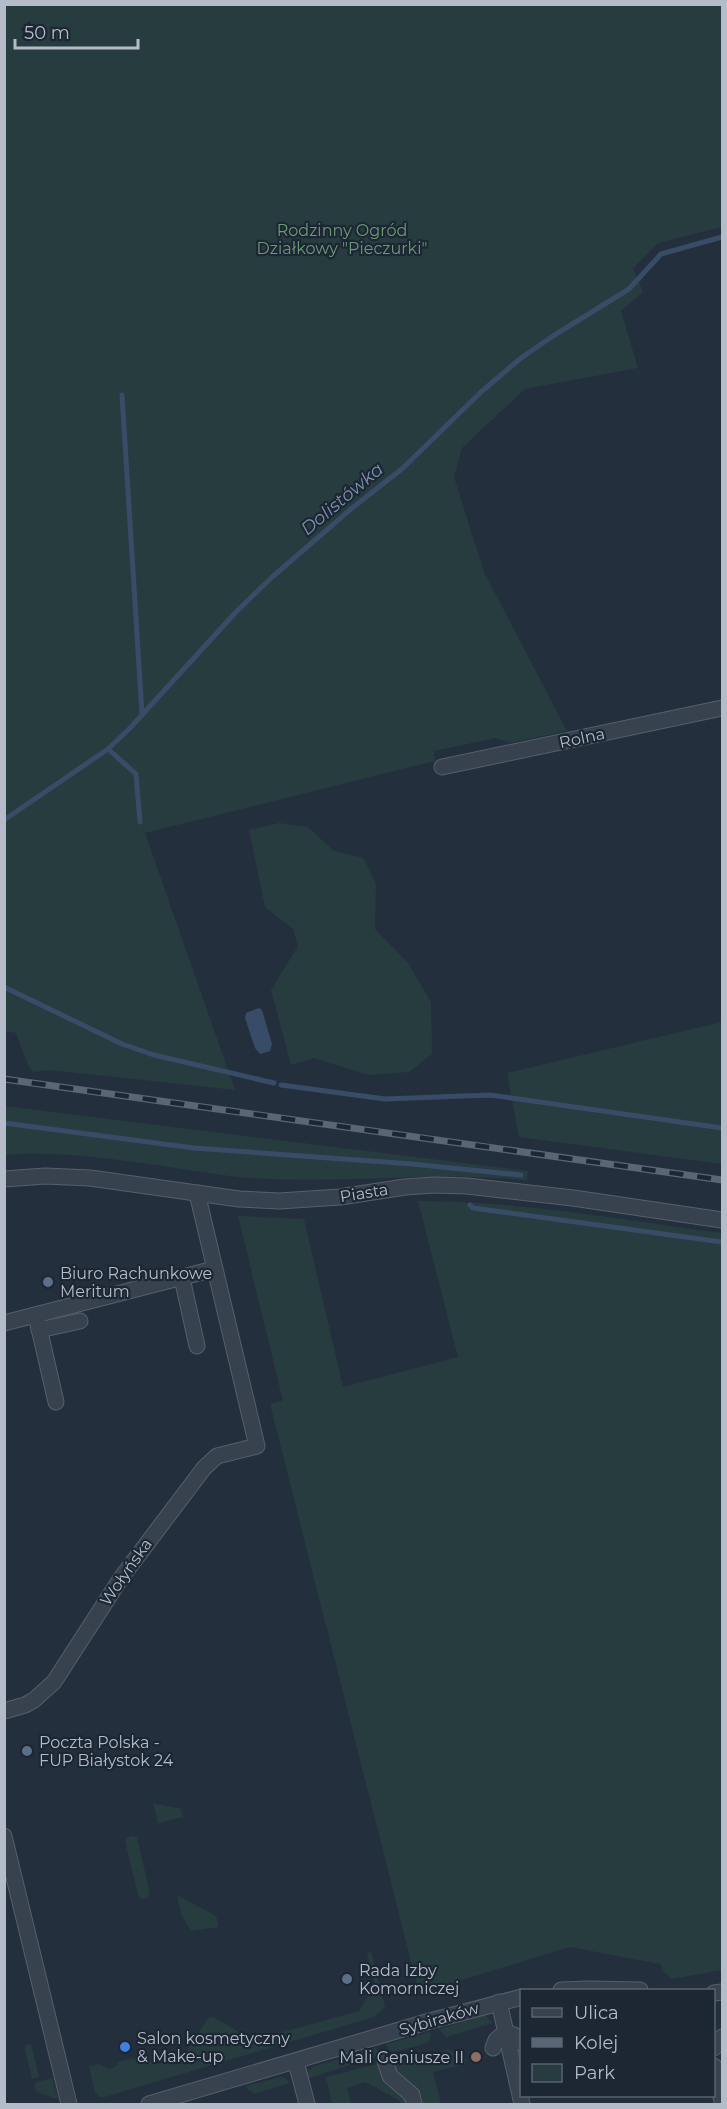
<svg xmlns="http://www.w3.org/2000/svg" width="727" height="2109" font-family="Montserrat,sans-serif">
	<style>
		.green { fill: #263c3f }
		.water { fill: #394c67 }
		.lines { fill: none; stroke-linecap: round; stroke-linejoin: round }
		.stream { stroke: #394c67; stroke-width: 5 }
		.street-casing { stroke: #565f6c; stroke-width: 17 }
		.street { stroke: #38414e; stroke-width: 15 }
		.rail-casing { stroke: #5a6575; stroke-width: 7 }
		.rail { stroke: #1d2633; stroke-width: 4.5; stroke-dasharray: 14; stroke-linecap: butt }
		.service-dot { fill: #5c6f8a; stroke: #1d2633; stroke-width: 2 }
		.shop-dot { fill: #3f7fe0; stroke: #1d2633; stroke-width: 2 }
		.education-dot { fill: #8d6e63; stroke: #1d2633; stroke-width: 2 }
		.labels { text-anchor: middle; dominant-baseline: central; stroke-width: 4.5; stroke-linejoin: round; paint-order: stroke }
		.park-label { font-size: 16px; fill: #6b9a76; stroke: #1d2633 }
		.street-label { font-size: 16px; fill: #b4bcc9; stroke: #1d2633 }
		.poi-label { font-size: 16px; fill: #b4bcc9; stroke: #1d2633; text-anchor: start }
		.water-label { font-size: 18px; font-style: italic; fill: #7c92b1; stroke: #1d2633 }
	</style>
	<rect width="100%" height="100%" fill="#242f3e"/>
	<g class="green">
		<path d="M5,4L722,5V227L658,243L633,268L643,292L621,311L638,368L525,389L462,448L454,477L484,572L567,731L510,743L496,738L434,751L435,761L145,833L235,1090L50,1070L33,1072L28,1065L16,1033L5,1031Z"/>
		<path d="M279,823L308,827L334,851L363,858L376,884L375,929L408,963L431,1002L432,1054L409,1072L368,1075L314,1058L291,1065L271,990L298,946L293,929L265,907L249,830Z"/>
		<path d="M722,1022V1164L519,1137L507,1073Z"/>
		<path d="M5,1106L528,1171L527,1180C435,1171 342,1184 249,1178C231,1177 213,1173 195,1171C134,1162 65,1150 5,1155Z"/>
		<path d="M418,1201C520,1201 622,1220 722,1233V1970L672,1979L664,1972L660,1964L570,1947L419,1993L270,1404L283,1401L238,1216L304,1219L343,1387L458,1357Z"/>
		<path d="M153,1803L181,1809L183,1817L158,1823Z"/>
		<path d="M133,1836L137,1838L150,1893L147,1898L141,1899L138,1895L125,1841L128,1837Z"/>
		<path d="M177,1895L216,1916L219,1927L191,1931L181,1914Z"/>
		<path d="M371,1952L385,2007L374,2017L101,2098L95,2093L89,2066L99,2064L109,2069L116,2067L118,2062L143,2056L157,2064L182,2058L208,2018L213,2017L248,2037L250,2041L359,2011L375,1985L367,1953Z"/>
		<path d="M481,2016H486L493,2023L446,2037L439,2029Z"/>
		<path d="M429,2032L431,2035L428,2043L394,2052L388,2049L386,2044Z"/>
		<path d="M31,2044L39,2077L32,2079L25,2050L26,2045Z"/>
		<path d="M376,2047L378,2052L375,2057L306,2079V2073L313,2067Z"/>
		<path d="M448,2049L467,2059L465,2064L433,2072L441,2104H419L393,2073L392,2065Z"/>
		<path d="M381,2063L414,2104H400L399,2100L365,2082L347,2088L351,2104H332L326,2077Z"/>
		<path d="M280,2077L285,2078L290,2083L254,2094L247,2089L246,2086Z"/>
		<path d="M52,2078L58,2098L55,2099L36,2091L34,2083Z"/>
	</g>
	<path class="water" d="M259,1008L262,1010L272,1044L270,1051L260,1054L255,1048L245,1018L246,1013Z"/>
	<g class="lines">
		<g class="stream">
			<path d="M122,395L142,714"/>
			<path d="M108,749L136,774L140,822"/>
			<path d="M4,820L108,749L130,728L236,612L271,578L351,509L403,468L481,392L521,358L553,336L629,289L661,254L722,237"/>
			<path d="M4,987L122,1044L154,1055L274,1083"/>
			<path d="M281,1085L385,1099L490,1095L722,1128"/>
			<path d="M4,1123L194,1148L412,1164L521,1175"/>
			<path d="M470,1205L473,1208L722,1242"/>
		</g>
		<g class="street-casing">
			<g id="street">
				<path d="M442,767L722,708"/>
				<path d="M4,1179L45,1176L90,1178L239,1199L279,1201L340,1197L405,1187L434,1185L467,1186L573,1198L722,1220"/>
				<path d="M182,1278L197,1346"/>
				<path d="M36,1315L56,1402"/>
				<path d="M4,1323L214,1269"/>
				<path d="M39,1330L80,1321"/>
				<path d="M4,1711L25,1705L34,1700L54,1682L121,1578L204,1468L217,1456L257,1446L197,1193"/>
				<path d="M4,1836L69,2104"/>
				<path d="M561,1990L589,1989L640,1990"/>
				<path d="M714,1993L722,1992"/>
				<path d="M499,2002L522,2104"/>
				<path d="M505,2032L514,2035L522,2043"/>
				<path d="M493,2048L496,2040L505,2032"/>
				<path d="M714,2048L722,2037"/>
				<path d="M385,2061L390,2076L412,2095L414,2104"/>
				<path d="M296,2062L307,2104"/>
				<path d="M714,2066L722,2101"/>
				<path d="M149,2104L430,2021L522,1997"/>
			</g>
		</g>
		<use href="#street" class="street"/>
		<g class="rail-casing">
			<path id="rail" d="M4,1079L722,1180"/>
		</g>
		<use href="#rail" class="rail"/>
	</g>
	<g class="service-dot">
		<circle cx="48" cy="1282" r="6"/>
		<circle cx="27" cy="1751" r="6"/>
		<circle cx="347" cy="1979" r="6"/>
	</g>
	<circle class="shop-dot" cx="125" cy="2047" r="6"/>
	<circle class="education-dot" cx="476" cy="2057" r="6"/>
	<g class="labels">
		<g class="park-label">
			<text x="342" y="230">Rodzinny Ogród<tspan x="342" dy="18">Działkowy "Pieczurki"</tspan></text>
		</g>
		<g class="street-label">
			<text transform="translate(582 738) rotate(-12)">Rolna</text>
			<text transform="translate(364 1193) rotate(-9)">Piasta</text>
			<text transform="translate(126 1572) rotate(-55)">Wołyńska</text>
			<text transform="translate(439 2019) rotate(-16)">Sybiraków</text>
		</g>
		<g class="poi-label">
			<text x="60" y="1273">Biuro Rachunkowe<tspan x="60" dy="18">Meritum</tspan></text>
			<text x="39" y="1742">Poczta Polska -<tspan x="39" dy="18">FUP Białystok 24</tspan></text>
			<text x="359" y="1970">Rada Izby<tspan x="359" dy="18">Komorniczej</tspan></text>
			<text x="137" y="2038">Salon kosmetyczny<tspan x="137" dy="18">&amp; Make-up</tspan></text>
			<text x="464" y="2057" text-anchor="end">Mali Geniusze II</text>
		</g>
		<g class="water-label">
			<text transform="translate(342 499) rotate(-40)">Dolistówka</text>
		</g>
	</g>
	<rect width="727" height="2109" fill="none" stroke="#b4bcc9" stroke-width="12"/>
	<rect x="520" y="1989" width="195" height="108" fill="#1d2633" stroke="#59626f" stroke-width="1.5"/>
	<rect x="532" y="2008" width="30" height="9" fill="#38414e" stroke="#59626f" stroke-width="1.5"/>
	<text x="574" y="2019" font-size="18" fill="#b4bcc9">Ulica</text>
	<rect x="532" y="2038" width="30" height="9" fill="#5a6575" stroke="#59626f" stroke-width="1.5"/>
	<text x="574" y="2049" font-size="18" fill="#b4bcc9">Kolej</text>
	<rect x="532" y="2064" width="30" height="18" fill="#263c3f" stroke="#59626f" stroke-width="1.5"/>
	<text x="574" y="2079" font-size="18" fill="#b4bcc9">Park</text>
	<path d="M15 39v9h123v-9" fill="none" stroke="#b4bcc9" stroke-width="3"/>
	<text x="24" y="39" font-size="18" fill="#b4bcc9" stroke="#1d2633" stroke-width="4.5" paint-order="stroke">50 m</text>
</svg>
